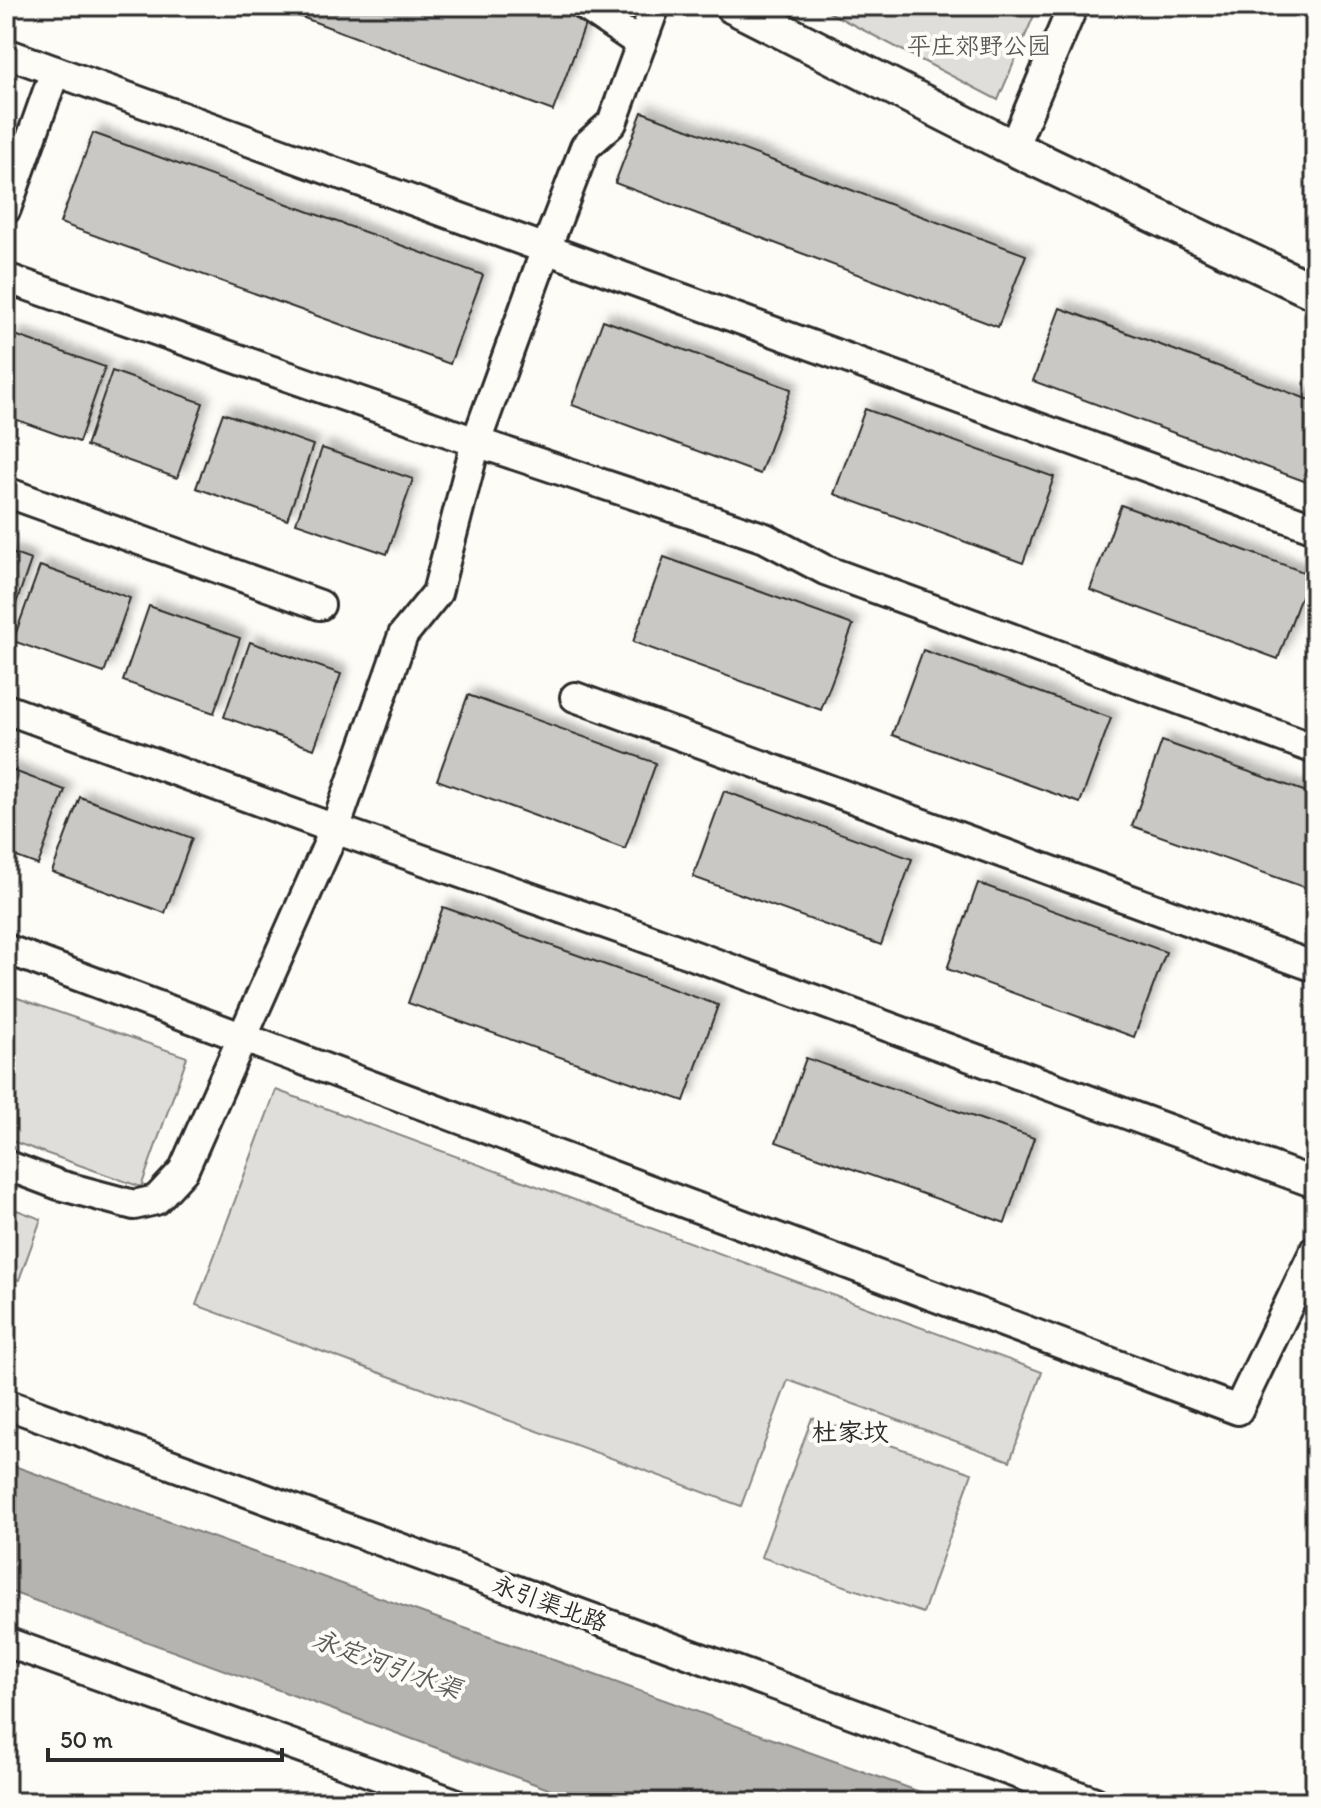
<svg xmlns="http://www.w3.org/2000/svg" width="1321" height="1808" font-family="Itim,'LXGW WenKai TC',sans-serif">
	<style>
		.green { fill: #dfdeda; stroke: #858482; stroke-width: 2 }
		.water { fill: #b5b4b1; stroke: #7e7d7b; stroke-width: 2 }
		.building { fill: #c9c8c4; stroke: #2b2b2b; stroke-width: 2; filter: url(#shadow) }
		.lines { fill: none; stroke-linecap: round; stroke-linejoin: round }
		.minor-casing { stroke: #2b2b2b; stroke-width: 34 }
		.tertiary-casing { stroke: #2b2b2b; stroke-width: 40 }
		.minor { stroke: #fdfcf7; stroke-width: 28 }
		.tertiary { stroke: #fdfcf7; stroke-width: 34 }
		.labels { text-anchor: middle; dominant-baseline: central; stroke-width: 8; stroke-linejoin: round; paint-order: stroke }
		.park-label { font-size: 24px; fill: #585857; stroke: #fdfcf7 }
		.street-label { font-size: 24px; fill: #2b2b2b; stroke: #fdfcf7 }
		.neighbourhood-label { font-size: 26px; fill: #2b2b2b; stroke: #fdfcf7 }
		.water-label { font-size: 26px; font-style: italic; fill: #5b5b5a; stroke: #fdfcf7 }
	</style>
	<defs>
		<filter id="shadow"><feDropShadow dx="7" dy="-7" stdDeviation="4" flood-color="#0004"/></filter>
	</defs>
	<rect width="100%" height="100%" fill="#fdfcf7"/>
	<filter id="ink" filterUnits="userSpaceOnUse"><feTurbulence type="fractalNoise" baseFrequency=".0125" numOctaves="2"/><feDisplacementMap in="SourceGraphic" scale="16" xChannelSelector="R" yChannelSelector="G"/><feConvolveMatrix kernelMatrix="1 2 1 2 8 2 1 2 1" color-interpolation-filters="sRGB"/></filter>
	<g filter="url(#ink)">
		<g class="green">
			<path d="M817,6H1038L998,100Z"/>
			<path d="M6,994L187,1057L141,1187L6,1139Z"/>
			<path d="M276,1090L1042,1372L1010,1461L788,1380L741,1506L196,1305Z"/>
			<path d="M6,1206L41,1219L19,1280L6,1275Z"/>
			<path d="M812,1418L972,1473L923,1613L761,1557Z"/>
		</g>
		<path class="water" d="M6,1463L948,1802H584L6,1590Z"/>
		<g class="building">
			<path d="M272,6H544L586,22L553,111Z"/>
			<path d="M642,112L1026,255L998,327L615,183Z"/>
			<path d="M93,133L483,275L450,364L60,223Z"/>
			<path d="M1060,308L1315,402V485L1033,381Z"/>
			<path d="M603,320L791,389L760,474L572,405Z"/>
			<path d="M15,335L105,367L79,442L6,416V360Z"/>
			<path d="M112,371L203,403L177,478L86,446Z"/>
			<path d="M865,409L1054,477L1023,563L834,494Z"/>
			<path d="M223,413L313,445L287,520L196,488Z"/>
			<path d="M322,448L413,479L387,554L296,523Z"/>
			<path d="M1121,505L1309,574L1278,659L1090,590Z"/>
			<path d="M6,551L31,560L6,633Z"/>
			<path d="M664,557L853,625L821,710L633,642Z"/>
			<path d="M40,566L130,598L104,673L13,641Z"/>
			<path d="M149,606L240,638L214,713L123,681Z"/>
			<path d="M250,642L341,674L314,749L224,717Z"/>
			<path d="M923,650L1111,718L1080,803L892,735Z"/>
			<path d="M468,695L656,763L625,849L437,780Z"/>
			<path d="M1162,741L1315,795V891L1132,826Z"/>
			<path d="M6,768L65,790L38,865L6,853Z"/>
			<path d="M724,791L912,859L881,945L693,877Z"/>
			<path d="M80,797L192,838L165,913L52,872Z"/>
			<path d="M978,883L1166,952L1134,1037L947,969Z"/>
			<path d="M443,907L718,1005L684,1101L408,1003Z"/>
			<path d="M806,1058L1034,1138L1005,1223L776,1142Z"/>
		</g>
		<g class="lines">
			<g class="minor-casing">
				<g id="minor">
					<path d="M585,6L641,44"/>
					<path d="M6,53L1315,528"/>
					<path d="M1013,148L1073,6"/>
					<path d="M6,209L55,71"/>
					<path d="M6,278L476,442L765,538L825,570L1315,749"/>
					<path d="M6,492L320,605"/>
					<path d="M575,697L1315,967"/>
					<path d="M6,709L335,829L635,934L1315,1183"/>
					<path d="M6,949L1238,1410L1315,1250"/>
					<path d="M6,1165L59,1185L134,1205L156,1200L183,1171L335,829L403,635L437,593L476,442L546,249L585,147L612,123L655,6"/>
					<path d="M6,1404L1095,1802"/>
					<path d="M6,1642L452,1802"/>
				</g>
			</g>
			<g class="tertiary-casing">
				<path id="tertiary" d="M733,6L1013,148L1315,292"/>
			</g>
			<use href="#minor" class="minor"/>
			<use href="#tertiary" class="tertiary"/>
		</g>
	</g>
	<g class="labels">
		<g class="park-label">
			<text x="979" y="45">平庄郊野公园</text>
		</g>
		<g class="street-label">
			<text transform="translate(550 1603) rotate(20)">永引渠北路</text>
		</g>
		<g class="neighbourhood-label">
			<text x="850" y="1432">杜家坟</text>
		</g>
		<g class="water-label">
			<text transform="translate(387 1664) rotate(20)">永定河引水渠</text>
		</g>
	</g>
	<rect width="1321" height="1808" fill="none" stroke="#fdfcf7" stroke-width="32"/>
	<rect x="16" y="16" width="1289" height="1776" fill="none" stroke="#2b2b2b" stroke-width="3" filter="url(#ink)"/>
	<path d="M48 1748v12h234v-12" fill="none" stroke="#2b2b2b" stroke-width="4"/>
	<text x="60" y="1748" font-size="24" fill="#2b2b2b" stroke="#fdfcf7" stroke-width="6" paint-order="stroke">50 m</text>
</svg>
